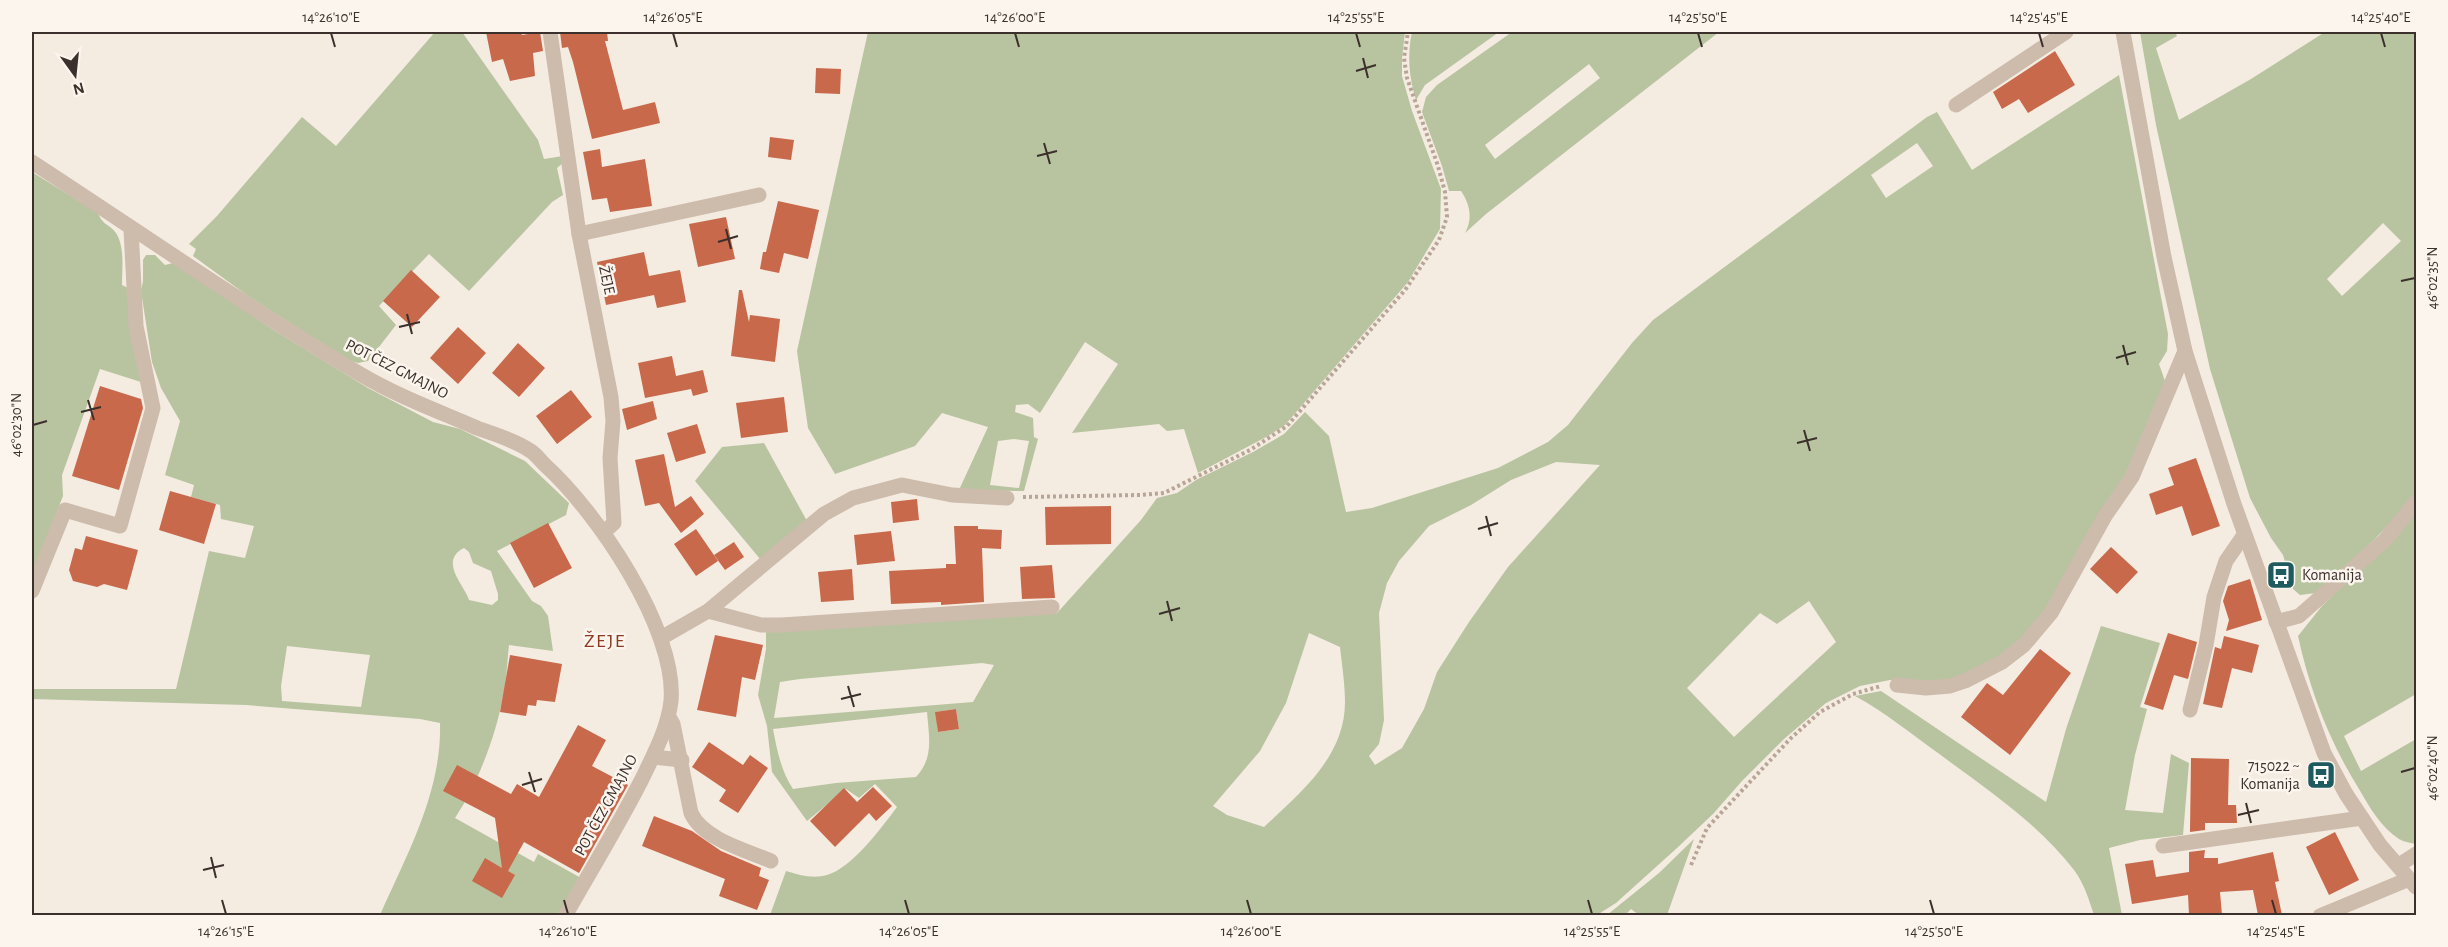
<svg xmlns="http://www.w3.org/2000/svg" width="2448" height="947" font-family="'Alegreya Sans',sans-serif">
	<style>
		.green { fill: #b8c4a0; fill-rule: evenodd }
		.building { fill: #c8694b }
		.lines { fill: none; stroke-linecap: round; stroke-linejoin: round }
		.path { stroke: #b9a596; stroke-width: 4; stroke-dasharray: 3 3; stroke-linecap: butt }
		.minor { stroke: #cdbbac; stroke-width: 15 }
		.ticks { fill: none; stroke: #3b302b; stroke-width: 2 }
		.labels { text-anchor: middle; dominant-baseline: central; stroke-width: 5; stroke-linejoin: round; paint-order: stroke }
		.street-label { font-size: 16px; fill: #3b302b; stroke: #fbf5ee }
		.poi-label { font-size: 16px; fill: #3b302b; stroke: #fbf5ee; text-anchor: start }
		.quarter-label { font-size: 20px; letter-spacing: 1.5px; fill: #8c3b22; stroke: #fbf5ee }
		.neatline { fill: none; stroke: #3b302b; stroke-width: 2 }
		.ticks-label { font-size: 15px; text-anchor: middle; fill: #3b302b }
	</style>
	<rect width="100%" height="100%" fill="#f4ebe1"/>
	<g class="green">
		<path d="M435,32H462L538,140L544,159L563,156L564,162L557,168L563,195L552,202L469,291L429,254L379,306L396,325L368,361L358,363L348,360L248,296L193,256L196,249L189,244L217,216L302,117L336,146Z"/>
		<path d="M868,32H1405L1402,58V76L1412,111L1441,189L1440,229L1408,282L1285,425L1268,436L1198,473L1184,429L1167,431L1159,424L1072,433L1118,364L1085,342L1040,413L1028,404L1016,405L1015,412L1033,418L1034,437L1038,439L1024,491L959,490L988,427L942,413L915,446L835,474L808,428L797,351ZM1014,439L1029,441L1019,488L990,485L998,441Z"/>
		<path d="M1412,32H1499L1425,85L1416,100C1409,77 1407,55 1412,32Z"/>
		<path d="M1512,32H1719L1486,214L1465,233C1473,219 1470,204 1461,191H1449L1442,166L1422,112L1426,97L1437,85ZM1589,64L1600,78L1495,159L1485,145Z"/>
		<path d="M2140,32H2175L2177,36L2156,48L2179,120L2251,79L2325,32H2416V496L2374,540L2316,593L2300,595L2293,589L2283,555L2271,538L2250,498L2210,369L2156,125ZM2383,223L2401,241L2342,296L2327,279Z"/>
		<path d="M2119,75L2168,334L2167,351L2159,364L2165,381L2124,478L2048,607L2020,640L1999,658L1953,680L1927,682L1890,680L1860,686L1826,703L1784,739L1742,781L1713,814L1677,848L1616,903L1597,915H770L786,871C799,875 813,879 827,875C852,868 882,827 897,807L875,784L859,798L846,789L807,821L772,772L767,726L758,695L766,649V630L1057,613L1141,520L1157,498L1177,493L1196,480L1253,452L1284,434L1305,412L1329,436L1346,512L1372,508L1498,468L1548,442L1568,425L1632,343L1653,320L1927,117L1937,112L1972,170ZM1917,143L1933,166L1886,198L1871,175ZM1556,462L1600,465L1508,567L1469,622L1437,672L1424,709L1402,748L1375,765L1369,756L1379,744L1384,720L1379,613L1387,583L1399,561L1429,526L1471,505L1511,480ZM1809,601L1836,642L1734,737L1687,688L1760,613L1777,624ZM1309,633L1340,647C1342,665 1345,684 1345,702C1345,757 1300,793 1264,827L1227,815L1213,806L1260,751L1286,703ZM982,663L994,665L973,702L774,718L780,682L800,679ZM956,709L959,729L938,732L936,712ZM927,712C929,737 934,758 916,777L836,783L793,789C781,771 777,750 773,729Z"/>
		<path d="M32,172L98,213C103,226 110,224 116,233C125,247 122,269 122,285L128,288L141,382L100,369L62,475L63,496L32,574Z"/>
		<path d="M146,255H155L165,265L173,263L274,330L368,388L433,422L460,429L525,461L569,503L566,515L497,551L532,601L541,606L548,616L553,651L509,645C507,662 507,680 503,696C496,736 477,785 455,818L534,862L538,854L581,878L557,915H380C407,854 442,792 440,723L420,719L246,705L32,699V689H176L209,551L245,558L254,526L221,519L220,505L191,497L194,485L165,475L180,421L161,388L152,362L141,291L143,281V260ZM464,548L469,552L473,563L491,571L498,594V600L492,605L469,600C465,586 438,561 464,548ZM287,646L370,655L361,707L282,701L281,686Z"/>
		<path d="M764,443L807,521L761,560L695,481L722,447Z"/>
		<path d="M2416,513V694L2344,736L2361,771L2416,739V844C2411,843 2404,842 2399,839C2380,826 2370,808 2359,789C2329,741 2310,691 2298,636L2322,606Z"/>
		<path d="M2101,626L2160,643L2140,707L2147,709L2135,755L2125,810L2163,813L2171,754L2189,763L2183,835L2140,840L2109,848L2122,915H2094C2089,900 2084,883 2074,870C2038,823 1985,788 1938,753C1911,734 1885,712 1855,696L1881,691L2046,802L2066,729Z"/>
		<path d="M1694,839L1667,915H1639L1631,909L1625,915H1607L1659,873Z"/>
	</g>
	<g class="building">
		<path d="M486,32H521L522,35L540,32L543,51L533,53L535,76L510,81L503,59L492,62Z"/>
		<path d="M560,32H607L608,41H605L623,110L655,102L660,123L592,139L573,62L568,47L562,48Z"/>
		<path d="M2055,51L2075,85L2028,113L2019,99L2002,109L1993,92Z"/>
		<path d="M816,68L841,69L840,94L815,93Z"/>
		<path d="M770,137L794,140L791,160L768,157Z"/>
		<path d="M600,149L602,167L645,159L652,206L610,212L607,198L592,200L583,152Z"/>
		<path d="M778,201L819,210L808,259L784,253L779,273L760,269L763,252H766Z"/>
		<path d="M726,217L735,259L698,267L689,224Z"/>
		<path d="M644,252L649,276L680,270L686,302L657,308L654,295L606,305L597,262Z"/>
		<path d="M411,270L440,297L412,327L383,301Z"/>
		<path d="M739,290H742L749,322L750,315L780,319L775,362L731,356Z"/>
		<path d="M458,327L486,353L458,384L430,358Z"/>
		<path d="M518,343L545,368L519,397L492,373Z"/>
		<path d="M672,356L676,376L703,370L708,392L693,396L691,389L645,398L638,363Z"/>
		<path d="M100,386L141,399L143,408L119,490L72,476Z"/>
		<path d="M571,390L592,417L557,444L536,416Z"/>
		<path d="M784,397L788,432L741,438L736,403Z"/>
		<path d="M653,401L657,419L627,430L622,409Z"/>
		<path d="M697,424L706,453L676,462L667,433Z"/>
		<path d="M664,454L675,507L691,496L704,514L681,533L659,503L645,506L635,460Z"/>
		<path d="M2196,458L2220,526L2192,536L2182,506L2156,515L2149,494L2174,485L2168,468Z"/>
		<path d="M170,491L216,504L204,544L159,530Z"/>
		<path d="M917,499L919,520L893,523L891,502Z"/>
		<path d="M1111,506V544L1046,545L1045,507Z"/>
		<path d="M548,523L572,568L534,588L510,543Z"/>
		<path d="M954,526H978V529L1002,530L1001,549L982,548L984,602L941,605V602L891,604L889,571L946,568V564H956Z"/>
		<path d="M696,529L718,561L696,576L674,544Z"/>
		<path d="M891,531L895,561L857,565L854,535Z"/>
		<path d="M86,536L138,550L127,590L104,584L97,587L73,581L69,570L75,548L82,550Z"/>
		<path d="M734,542L744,557L725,570L714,555Z"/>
		<path d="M2111,547L2138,572L2117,594L2090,569Z"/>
		<path d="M1052,565L1055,598L1022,599L1020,567Z"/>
		<path d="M852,569L854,600L821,602L818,572Z"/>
		<path d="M2250,579L2262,620L2226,631L2229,620L2223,601L2228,586Z"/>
		<path d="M2168,633L2197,642L2188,679L2174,675L2163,710L2144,704Z"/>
		<path d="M715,635L763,645L755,680L742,677L736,717L697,710Z"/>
		<path d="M2224,636L2259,645L2252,673L2232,668L2222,708L2203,704L2215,647L2221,649Z"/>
		<path d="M2040,649L2071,673L2010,755L1961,717L1987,683L2003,695Z"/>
		<path d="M510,655L562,664L555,702L537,700L536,706L528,705L526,716L500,712Z"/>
		<path d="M956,709L959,729L938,732L935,712Z"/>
		<path d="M578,725L606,740L592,766L628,785L579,873L524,842L508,871L515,875L502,898L472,881L485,858L502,868L495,818L443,791L457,765L511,794L517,784L539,797Z"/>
		<path d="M709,742L743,765L750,755L768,768L738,813L719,801L726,790L692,767Z"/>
		<path d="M2191,758L2229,759L2228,805H2236L2237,823H2205V830L2190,832Z"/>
		<path d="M873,787L892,806L876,821L869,813L835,847L810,821L844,788L857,802Z"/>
		<path d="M654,816L692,831L721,851L761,868L759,876L769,880L757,910L719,896L725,879L642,846Z"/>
		<path d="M2335,832L2359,880L2329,895L2306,847Z"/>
		<path d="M2205,850L2204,858H2218V864L2273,852L2279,881L2275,882L2282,915H2258L2253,890L2220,892L2222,915H2189L2188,895L2132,904L2125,864L2153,860L2156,877L2189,872V852Z"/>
	</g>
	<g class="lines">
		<g class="path">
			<path d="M1023,497L1141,495L1164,493L1250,450L1287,426L1405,290L1439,240L1447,217L1445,192L1438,166L1407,78L1404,58L1408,32"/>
			<path d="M1691,865L1707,828L1791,738L1820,712L1853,694L1881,686"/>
		</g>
		<g class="minor">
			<path d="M550,32L579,234L611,397L613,421L610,458L614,523L604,532"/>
			<path d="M2123,32L2164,257L2185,351L2234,504L2324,753L2346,794L2380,845L2416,887"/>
			<path d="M1956,105L2066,32"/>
			<path d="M32,162C141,233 248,308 360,374C397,396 438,411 477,428C494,434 514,440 529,450C535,453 540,460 545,465C596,511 677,629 671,701C668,728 654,754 642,779C618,826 591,870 565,916"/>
			<path d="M579,234L759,195"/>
			<path d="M32,591L65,510L120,526L153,408L136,326L131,229"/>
			<path d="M708,611L761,625H782L1052,607"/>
			<path d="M2276,622L2299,616L2385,540L2416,502"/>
			<path d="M661,638L708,611L824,514L853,498L902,485L952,495L1007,498"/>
			<path d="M1897,685L1926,688L1950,686L1965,681L2002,662L2024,645L2051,613L2105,516L2132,477L2185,351"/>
			<path d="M2190,710L2206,645L2214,597L2226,561L2244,535"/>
			<path d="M669,717L673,724L691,813C703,839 745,850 771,861"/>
			<path d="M653,757L682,760"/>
			<path d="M2163,846L2362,818"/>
			<path d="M2399,865L2416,854"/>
			<path d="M2320,916L2409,879"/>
		</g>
	</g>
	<path class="ticks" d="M331,33L335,47M673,33L677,47M1015,33L1019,47M1356,33L1360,47M1698,33L1702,47M2039,33L2043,47M2381,33L2385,47M1363,58L1368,78M1356,71L1376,65M1044,143L1050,164M1037,156L1057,151M726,229L731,249M718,242L738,236M2401,281L2415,278M407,314L412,334M399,327L420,322M2123,345L2128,365M2116,358L2136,352M88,400L94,420M81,412L101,407M33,425L47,421M1804,430L1810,451M1797,443L1817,438M1486,516L1491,536M1478,529L1498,523M1167,601L1172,621M1159,614L1180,608M848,686L854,707M841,699L861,694M529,772L535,792M2401,772L2415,768M522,785L542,779M2246,803L2251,823M2238,815L2259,810M211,857L216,878M203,870L224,865M222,900L226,914M564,900L568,914M905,900L909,914M1247,900L1251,914M1588,900L1592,914M1930,900L1934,914M2272,900L2276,914"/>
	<defs>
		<g id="bus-square" transform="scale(1.5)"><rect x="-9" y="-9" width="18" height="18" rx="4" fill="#1f5a5e" stroke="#fbf5ee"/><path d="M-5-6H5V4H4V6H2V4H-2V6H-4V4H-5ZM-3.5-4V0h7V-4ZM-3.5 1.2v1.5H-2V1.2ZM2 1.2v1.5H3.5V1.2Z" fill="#fff"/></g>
	</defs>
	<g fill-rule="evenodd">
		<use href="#bus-square" x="2281" y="575"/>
		<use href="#bus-square" x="2321" y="775"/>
	</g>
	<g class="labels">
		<g class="street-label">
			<text transform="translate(607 280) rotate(78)">ŽEJE</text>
			<text transform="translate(397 369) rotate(27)">POT ČEZ GMAJNO</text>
			<text transform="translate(606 805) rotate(-61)">POT ČEZ GMAJNO</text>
		</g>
		<g class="poi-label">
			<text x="2302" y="575">Komanija</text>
			<text x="2300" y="766" text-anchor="end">715022 ~<tspan x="2300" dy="18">Komanija</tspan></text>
		</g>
		<g class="quarter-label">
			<text x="605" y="641">ŽEJE</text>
		</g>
	</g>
	<rect width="2448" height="947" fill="none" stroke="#fbf5ee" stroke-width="66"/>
	<g transform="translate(75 75) rotate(165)" stroke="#fbf5ee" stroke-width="4.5" paint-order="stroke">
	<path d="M0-4.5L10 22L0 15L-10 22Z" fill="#3b302b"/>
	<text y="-9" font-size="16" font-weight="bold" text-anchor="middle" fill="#3b302b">N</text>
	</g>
	<rect x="33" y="33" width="2382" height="881" class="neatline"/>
	<g class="ticks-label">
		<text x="331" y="22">14°26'10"E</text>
		<text x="673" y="22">14°26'05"E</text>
		<text x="1015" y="22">14°26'00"E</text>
		<text x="1356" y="22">14°25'55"E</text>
		<text x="1698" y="22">14°25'50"E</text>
		<text x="2039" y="22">14°25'45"E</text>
		<text x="2381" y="22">14°25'40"E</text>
		<text transform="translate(2432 278) rotate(-90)" y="5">46°02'35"N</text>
		<text transform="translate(16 425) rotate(-90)" y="5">46°02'30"N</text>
		<text transform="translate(2432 768) rotate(-90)" y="5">46°02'40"N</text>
		<text x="226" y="936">14°26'15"E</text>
		<text x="568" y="936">14°26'10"E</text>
		<text x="909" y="936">14°26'05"E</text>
		<text x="1251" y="936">14°26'00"E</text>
		<text x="1592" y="936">14°25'55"E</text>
		<text x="1934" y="936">14°25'50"E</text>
		<text x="2276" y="936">14°25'45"E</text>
	</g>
</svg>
